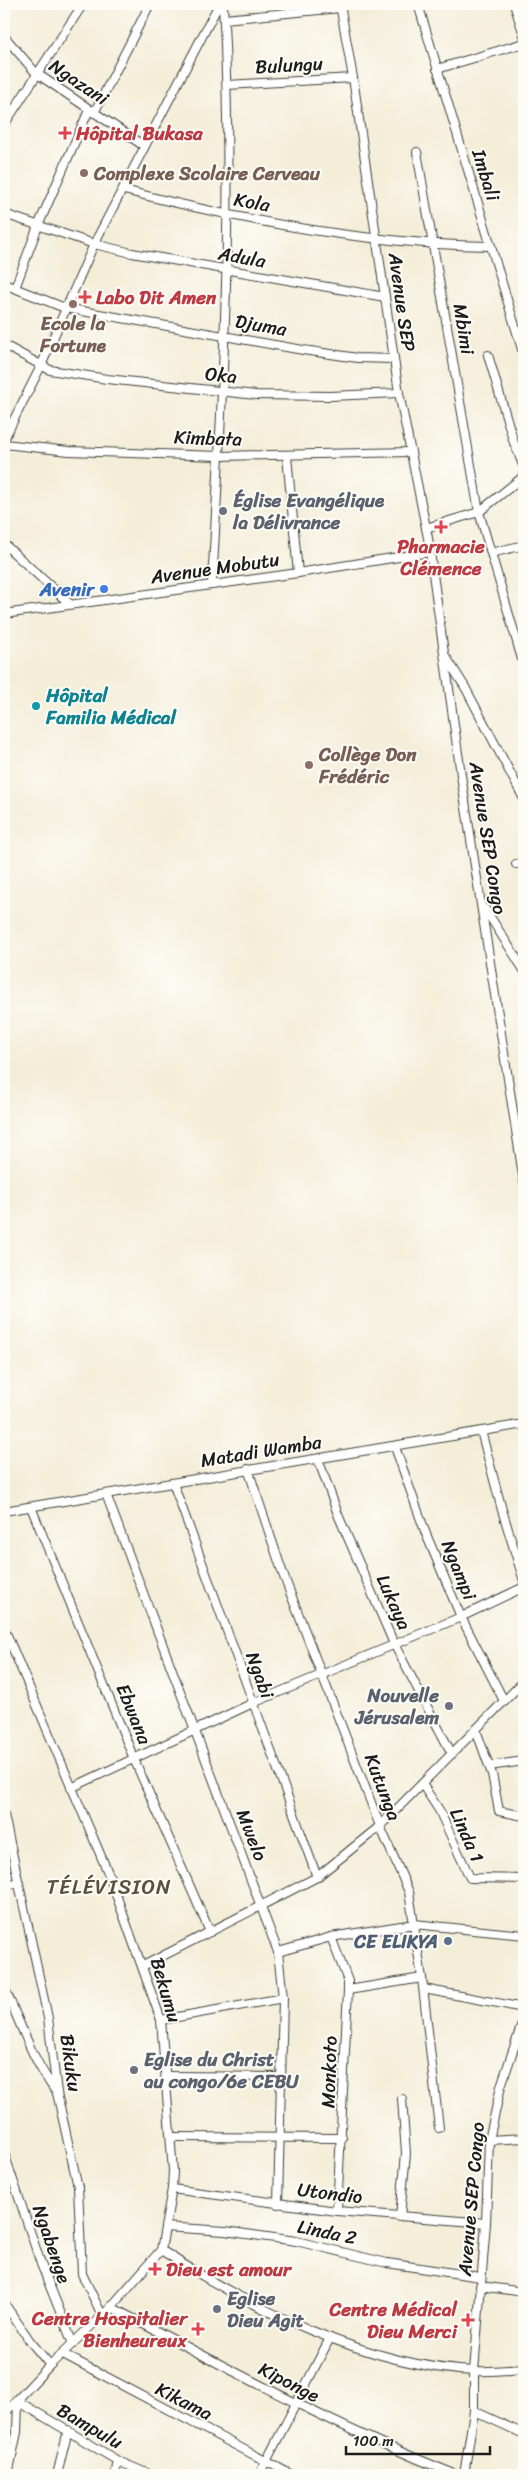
<svg xmlns="http://www.w3.org/2000/svg" width="528" height="2479" font-family="Sriracha,sans-serif">
	<style>
		.lines { fill: none; stroke-linecap: round; stroke-linejoin: round }
		.minor-casing { stroke: #3c3c38; stroke-width: 10 }
		.minor { stroke: #fff; stroke-width: 8 }
		.rail-casing { stroke: #1c1c1c; stroke-width: 5 }
		.rail { stroke: #fdfcf7; stroke-width: 3; stroke-dasharray: 9; stroke-linecap: butt }
		.health-dot { fill: #e0444e; stroke: #fdfcf7; stroke-width: 2 }
		.education-dot { fill: #8d6e63; stroke: #fdfcf7; stroke-width: 2 }
		.worship-dot { fill: #6b7280; stroke: #fdfcf7; stroke-width: 2 }
		.shop-dot { fill: #3f7fe0; stroke: #fdfcf7; stroke-width: 2 }
		.culture-dot { fill: #0f9aa8; stroke: #fdfcf7; stroke-width: 2 }
		.service-dot { fill: #5c6f8a; stroke: #fdfcf7; stroke-width: 2 }
		.labels { text-anchor: middle; dominant-baseline: central; stroke-width: 4; stroke-linejoin: round; paint-order: stroke }
		.street-label { font-size: 19px; fill: #1c1c1c; stroke: #fdfcf7 }
		.health-label { font-size: 19px; font-weight: bold; fill: #be3a42; stroke: #fdfcf7; text-anchor: start }
		.education-label { font-size: 19px; font-weight: bold; fill: #785e54; stroke: #fdfcf7; text-anchor: start }
		.worship-label { font-size: 19px; font-weight: bold; fill: #5b616d; stroke: #fdfcf7; text-anchor: start }
		.shop-label { font-size: 19px; font-weight: bold; fill: #366cbe; stroke: #fdfcf7; text-anchor: end }
		.culture-label { font-size: 19px; font-weight: bold; fill: #0d838f; stroke: #fdfcf7; text-anchor: start }
		.service-label { font-size: 19px; font-weight: bold; fill: #4e5e75; stroke: #fdfcf7; text-anchor: end }
		.quarter-label { font-size: 21px; letter-spacing: 1px; fill: #5b4f3e; stroke: #fdfcf7 }
	</style>
	<rect width="100%" height="100%" fill="#fdfcf7"/>
	<filter id="ink" filterUnits="userSpaceOnUse"><feTurbulence type="fractalNoise" baseFrequency=".02" numOctaves="2"/><feDisplacementMap in="SourceGraphic" scale="10" xChannelSelector="R" yChannelSelector="G"/><feConvolveMatrix kernelMatrix="1 2 1 2 8 2 1 2 1" color-interpolation-filters="sRGB"/></filter>
	<filter id="wash" filterUnits="userSpaceOnUse"><feTurbulence type="fractalNoise" baseFrequency=".0096" numOctaves="4" result="noise"/><feDisplacementMap in="SourceGraphic" scale="20" xChannelSelector="R" yChannelSelector="G"/><feGaussianBlur stdDeviation="1.12" result="paint"/><feColorMatrix in="noise" values="0 0 0 0 0 0 0 0 0 0 0 0 0 0 0 0 0 1.4 0 .05"/><feComposite in="paint" operator="in"/></filter>
	<g filter="url(#wash)">
		<rect width="100%" height="100%" fill="#f4eed9"/>
	</g>
	<g filter="url(#ink)">
		<g class="lines">
			<g class="minor-casing">
				<g id="minor">
					<path d="M340,4L353,78L399,393L428,538L462,782L524,1182"/>
					<path d="M418,4L524,356"/>
					<path d="M514,4L524,35"/>
					<path d="M4,5V4"/>
					<path d="M224,19L340,8"/>
					<path d="M4,36L36,73L144,146"/>
					<path d="M437,69L524,43"/>
					<path d="M227,85L353,78"/>
					<path d="M94,113L150,4"/>
					<path d="M4,125L83,4"/>
					<path d="M417,152L479,512L524,666"/>
					<path d="M124,190C242,221 368,244 491,246"/>
					<path d="M4,214L94,244L132,253L385,297"/>
					<path d="M4,284L65,308L303,350L358,358L394,359"/>
					<path d="M15,288L38,226L89,110"/>
					<path d="M4,345L50,370L107,379L256,395L330,396L399,393"/>
					<path d="M488,355L514,443L524,467"/>
					<path d="M4,439L41,366L94,244L219,4"/>
					<path d="M4,444L69,451L219,456L411,452"/>
					<path d="M287,456L298,573"/>
					<path d="M426,528L479,512L524,476"/>
					<path d="M4,544L70,604"/>
					<path d="M491,553L524,545"/>
					<path d="M212,585C223,391 234,198 223,4"/>
					<path d="M4,614L298,573L430,552"/>
					<path d="M446,657L465,687L524,799"/>
					<path d="M516,864L524,862"/>
					<path d="M485,909L524,970"/>
					<path d="M481,1431L502,1510L524,1581"/>
					<path d="M395,1447L426,1534L461,1617L504,1701"/>
					<path d="M318,1459L339,1517L394,1644L452,1754"/>
					<path d="M248,1469L283,1574L380,1826L409,1892L422,1978L439,2128"/>
					<path d="M173,1483L317,1877"/>
					<path d="M106,1494L278,1952L283,1998L278,2204"/>
					<path d="M31,1507L134,1759L210,1932"/>
					<path d="M4,1511L524,1424"/>
					<path d="M4,1628L109,1875L161,2020L173,2171L172,2189L161,2250L111,2307L50,2365L4,2414"/>
					<path d="M476,1730L492,1774L499,1811L524,1816"/>
					<path d="M489,1766L524,1761"/>
					<path d="M422,1784L439,1810L470,1878L524,1879"/>
					<path d="M71,1788L253,1703L461,1617L524,1587"/>
					<path d="M4,1815L48,2018L57,2093L78,2187L82,2274L102,2315"/>
					<path d="M4,1887L17,1882"/>
					<path d="M331,1937L348,1981V1990L337,2211"/>
					<path d="M278,1952L331,1937L414,1924L524,1935"/>
					<path d="M143,1966L317,1877L380,1826L524,1681"/>
					<path d="M4,1987C21,2024 32,2060 57,2093"/>
					<path d="M424,1989L524,2008"/>
					<path d="M348,1990L422,1978"/>
					<path d="M161,2020L283,1998"/>
					<path d="M166,2076L280,2077"/>
					<path d="M172,2137L342,2138"/>
					<path d="M489,2140L524,2138"/>
					<path d="M4,2153L41,2264L73,2344"/>
					<path d="M172,2189L337,2211L486,2223"/>
					<path d="M400,2217L406,2153L402,2099"/>
					<path d="M165,2227L225,2231L296,2241L387,2263L480,2277"/>
					<path d="M161,2250C248,2307 369,2367 475,2371C491,2372 508,2370 524,2369"/>
					<path d="M480,2286L524,2292"/>
					<path d="M4,2303L30,2341L50,2365"/>
					<path d="M111,2307C225,2367 337,2428 457,2475"/>
					<path d="M63,2354L292,2475"/>
					<path d="M16,2400L118,2461L151,2475"/>
					<path d="M474,2411L524,2434"/>
					<path d="M8,2475L17,2432L18,2402"/>
					<path d="M57,2475L68,2430"/>
					<path d="M115,2475L118,2461"/>
					<path d="M259,2475L330,2338"/>
					<path d="M464,2475L474,2411V2371L486,2223L489,2140L501,2086L524,2018"/>
				</g>
			</g>
			<use href="#minor" class="minor"/>
			<g class="rail-casing">
				<path id="rail" d="M519,4L524,16"/>
			</g>
			<use href="#rail" class="rail"/>
		</g>
	</g>
	<g class="health-dot">
		<path d="M62.5 125.5h5v5h5v5h-5v5h-5v-5h-5v-5h5z"/>
		<path d="M82.5 289.5h5v5h5v5h-5v5h-5v-5h-5v-5h5z"/>
		<path d="M438.5 519.5h5v5h5v5h-5v5h-5v-5h-5v-5h5z"/>
		<path d="M152.5 2261.5h5v5h5v5h-5v5h-5v-5h-5v-5h5z"/>
		<path d="M465.5 2312.5h5v5h5v5h-5v5h-5v-5h-5v-5h5z"/>
		<path d="M195.5 2321.5h5v5h5v5h-5v5h-5v-5h-5v-5h5z"/>
	</g>
	<g class="education-dot">
		<circle cx="84" cy="173" r="5"/>
		<circle cx="73" cy="304" r="5"/>
		<circle cx="309" cy="765" r="5"/>
	</g>
	<g class="worship-dot">
		<circle cx="223" cy="511" r="5"/>
		<circle cx="449" cy="1706" r="5"/>
		<circle cx="134" cy="2070" r="5"/>
		<circle cx="217" cy="2309" r="5"/>
	</g>
	<circle class="shop-dot" cx="104" cy="589" r="5"/>
	<circle class="culture-dot" cx="36" cy="706" r="5"/>
	<circle class="service-dot" cx="448" cy="1941" r="5"/>
	<g class="labels">
		<g class="street-label">
			<text transform="translate(289 65) rotate(-3)">Bulungu</text>
			<text transform="translate(79 82) rotate(34)">Ngazani</text>
			<text transform="translate(486 175) rotate(73)">Imbali</text>
			<text transform="translate(252 202) rotate(10)">Kola</text>
			<text transform="translate(242 257) rotate(10)">Adula</text>
			<text transform="translate(402 302) rotate(82)">Avenue SEP</text>
			<text transform="translate(261 325) rotate(10)">Djuma</text>
			<text transform="translate(464 329) rotate(81)">Mbimi</text>
			<text transform="translate(221 375) rotate(6)">Oka</text>
			<text transform="translate(208 438) rotate(2)">Kimbata</text>
			<text transform="translate(215 568) rotate(-8)">Avenue Mobutu</text>
			<text transform="translate(488 838) rotate(81)">Avenue SEP Congo</text>
			<text transform="translate(261 1451) rotate(-9)">Matadi Wamba</text>
			<text transform="translate(459 1570) rotate(68)">Ngampi</text>
			<text transform="translate(394 1602) rotate(66)">Lukaya</text>
			<text transform="translate(260 1675) rotate(70)">Ngabi</text>
			<text transform="translate(134 1714) rotate(68)">Ebwana</text>
			<text transform="translate(383 1787) rotate(69)">Kutunga</text>
			<text transform="translate(252 1835) rotate(69)">Mwelo</text>
			<text transform="translate(467 1835) rotate(66)">Linda 1</text>
			<text transform="translate(166 1990) rotate(74)">Bekumu</text>
			<text transform="translate(71 2063) rotate(82)">Bikuku</text>
			<text transform="translate(329 2072) rotate(-88)">Monkoto</text>
			<text transform="translate(330 2193) rotate(7)">Utondio</text>
			<text transform="translate(471 2199) rotate(-85)">Avenue SEP Congo</text>
			<text transform="translate(327 2232) rotate(12)">Linda 2</text>
			<text transform="translate(52 2244) rotate(71)">Ngabenge</text>
			<text transform="translate(289 2382) rotate(27)">Kiponge</text>
			<text transform="translate(184 2401) rotate(27)">Kikama</text>
			<text transform="translate(90 2426) rotate(30)">Bampulu</text>
		</g>
		<g class="health-label">
			<text x="76" y="133">Hôpital Bukasa</text>
			<text x="96" y="297">Labo Dit Amen</text>
			<text x="441" y="546" text-anchor="middle">Pharmacie<tspan x="441" dy="22">Clémence</tspan></text>
			<text x="166" y="2269">Dieu est amour</text>
			<text x="457" y="2309" text-anchor="end">Centre Médical<tspan x="457" dy="22">Dieu Merci</tspan></text>
			<text x="187" y="2318" text-anchor="end">Centre Hospitalier<tspan x="187" dy="22">Bienheureux</tspan></text>
		</g>
		<g class="education-label">
			<text x="94" y="173">Complexe Scolaire Cerveau</text>
			<text x="73" y="323" text-anchor="middle">Ecole la<tspan x="73" dy="22">Fortune</tspan></text>
			<text x="319" y="754">Collège Don<tspan x="319" dy="22">Frédéric</tspan></text>
		</g>
		<g class="worship-label">
			<text x="233" y="500">Église Evangélique<tspan x="233" dy="22">la Délivrance</tspan></text>
			<text x="439" y="1695" text-anchor="end">Nouvelle<tspan x="439" dy="22">Jérusalem</tspan></text>
			<text x="144" y="2059">Eglise du Christ<tspan x="144" dy="22">au congo/6e CEBU</tspan></text>
			<text x="227" y="2298">Eglise<tspan x="227" dy="22">Dieu Agit</tspan></text>
		</g>
		<g class="shop-label">
			<text x="94" y="589">Avenir</text>
		</g>
		<g class="culture-label">
			<text x="46" y="695">Hôpital<tspan x="46" dy="22">Familia Médical</tspan></text>
		</g>
		<g class="service-label">
			<text x="438" y="1941">CE ELIKYA</text>
		</g>
		<g class="quarter-label">
			<text x="109" y="1887">TÉLÉVISION</text>
		</g>
	</g>
	<rect width="528" height="2479" fill="none" stroke="#fdfcf7" stroke-width="20"/>
	<path d="M346 2446v8h144v-8" fill="none" stroke="#1c1c1c" stroke-width="2.5"/>
	<text x="353" y="2446" font-size="15" fill="#1c1c1c" stroke="#fdfcf7" stroke-width="4" paint-order="stroke">100 m</text>
</svg>
